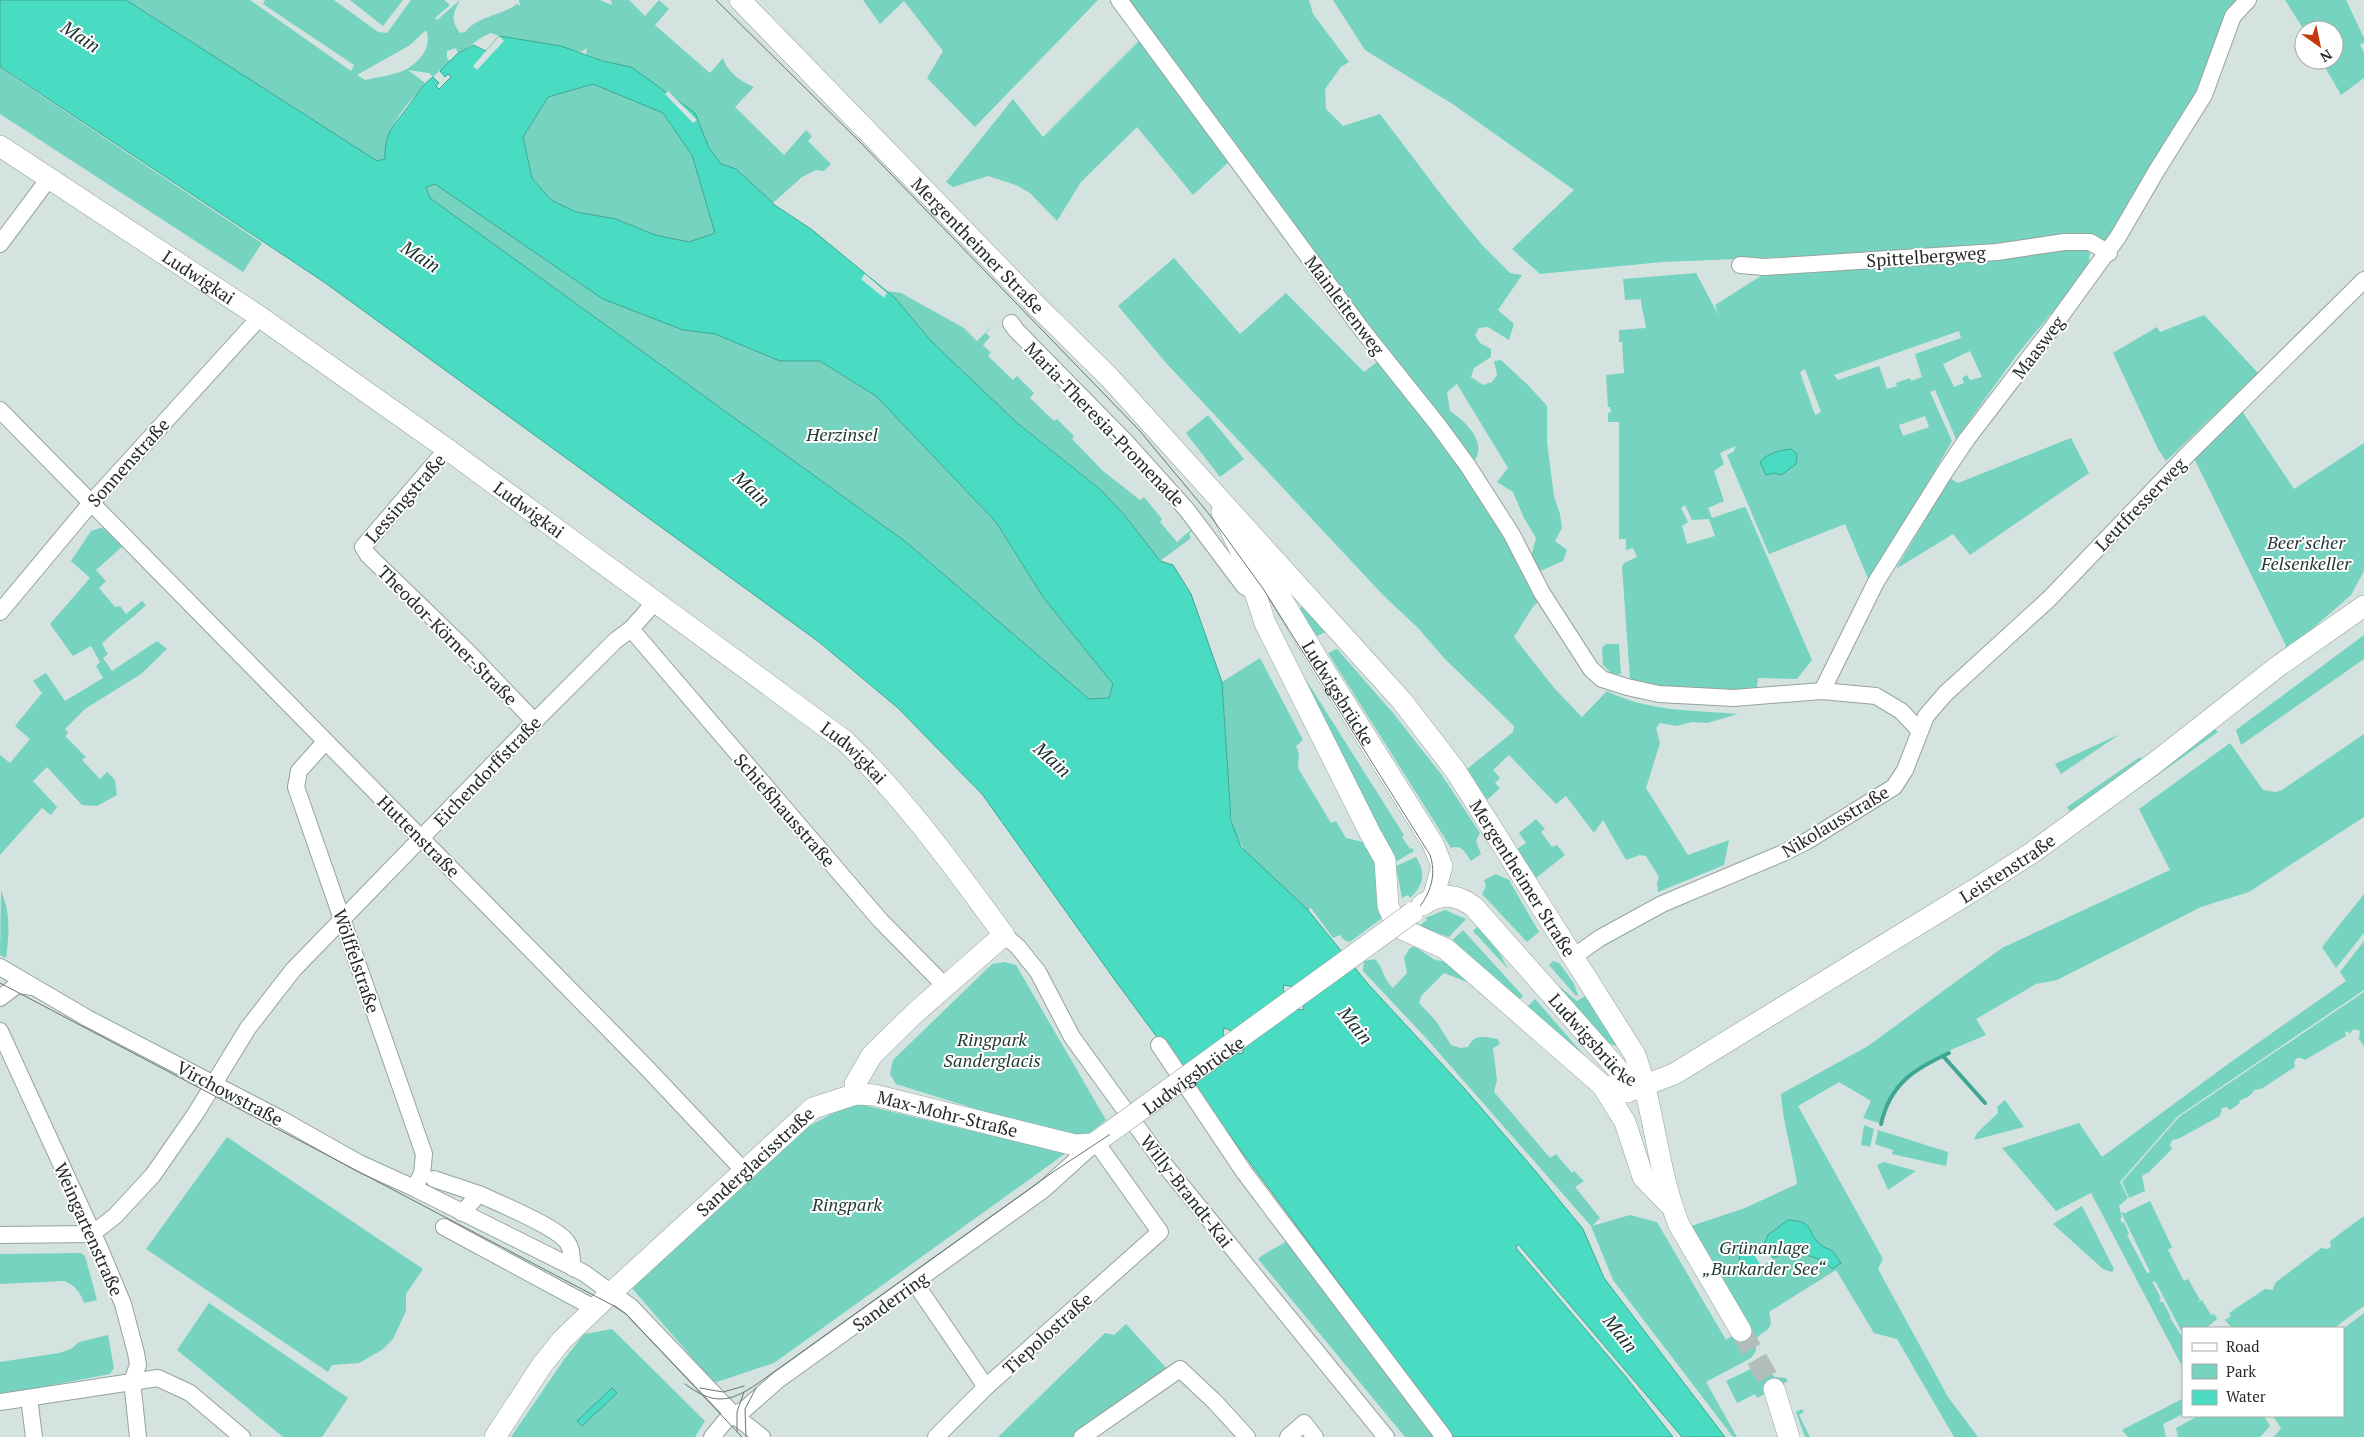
<svg xmlns="http://www.w3.org/2000/svg" width="2364" height="1437" font-family="'PT Serif',serif">
	<style>
		.green { fill: #75d3bf; fill-rule: evenodd }
		.water { fill: #49dcc2; stroke: #3ea794; fill-rule: evenodd }
		.pier { fill: #d4e3df }
		.lines { fill: none; stroke-linecap: round; stroke-linejoin: round }
		.stream { stroke: #3ea794; stroke-width: 4 }
		.major-tunnel { stroke: #b1bebb; stroke-width: 21; stroke-dasharray: 21 11; stroke-linecap: butt }
		.minor-casing { stroke: #95a39f; stroke-width: 18 }
		.major-casing { stroke: #95a39f; stroke-width: 22 }
		.minor { stroke: #fff; stroke-width: 16 }
		.major { stroke: #fff; stroke-width: 21 }
		.tram { stroke: #6b7472; stroke-width: 1 }
		.major-bridge-casing { stroke: #95a39f; stroke-width: 22; stroke-linecap: butt }
		.major-bridge { stroke: #fff; stroke-width: 21 }
		.labels { text-anchor: middle; dominant-baseline: central; stroke-width: 4; stroke-linejoin: round; paint-order: stroke }
		.street-label { font-size: 18px; fill: #262b2a; stroke: #fff }
		.park-label { font-size: 18px; font-style: italic; fill: #233b36; stroke: #fff }
		.water-label { font-size: 19px; font-style: italic; fill: #172f2a; stroke: #fff }
	</style>
	<rect width="100%" height="100%" fill="#d4e3df"/>
	<g class="green">
		<path d="M126,0H250L351,71L354,65L263,4L265,0H334L378,32L387,33L411,0H444L450,5L435,18L437,20L460,0C453,14 450,19 460,33L465,32C478,16 501,16 517,4L520,6L519,0H600L612,5L611,0H629L645,16L659,0L669,9L655,25L710,73L723,58C727,72 742,82 754,87L735,107L784,155L806,130L812,136L808,141L831,164L824,171L816,170L802,177L773,203L736,170L721,164L709,148L631,67L603,61L586,54L587,48L581,52L499,36L491,33C481,36 470,47 458,53L456,48L447,51V58L450,61L433,77L429,73L408,70L425,83C406,108 384,126 385,159L377,162ZM426,30C433,46 420,61 407,69C396,75 378,77 365,80L357,75L410,45Z"/>
		<path d="M350,0H403L383,26Z"/>
		<path d="M863,0H1098L975,127L927,78L943,51L904,1L880,24Z"/>
		<path d="M1124,0H1309L1313,14L1349,62L1341,67L1325,89L1326,109L1343,126L1380,114L1446,201L1483,246L1510,273L1522,275L1498,310L1514,324L1509,340L1488,327L1479,328L1475,335L1480,343L1491,349V357L1474,368L1471,377L1483,385L1492,382L1497,375L1494,361L1501,360L1529,386L1547,406V442L1554,496L1560,514L1562,528L1555,541L1567,550L1563,561L1536,573L1531,557L1536,538L1524,518L1513,492L1497,482L1508,468L1457,384L1447,392L1450,411C1466,422 1490,444 1472,464Z"/>
		<path d="M1333,0H2243L2200,95L2108,242L2097,237L1993,249L1662,262L1540,274L1512,249L1574,190L1454,105L1365,50Z"/>
		<path d="M2285,0H2346L2364,38V43L2360,44L2364,53V78L2341,95L2321,60H2334V30H2304Z"/>
		<path d="M1143,37L1231,160L1193,195L1137,127L1081,182L1057,221L1030,193L1016,185L988,176L953,187L946,182L1013,99L1043,137Z"/>
		<path d="M0,68L262,243L243,272L0,114Z"/>
		<path d="M593,84L663,112L692,155L715,233L689,242L655,235L616,219L576,212L551,200L532,177L523,137L548,97Z"/>
		<path d="M435,184L683,330L715,334L780,361H820L876,396L996,522L1043,597L1113,684L1109,698L1089,699L906,542L430,198L426,187Z"/>
		<path d="M2082,246L2090,253L2089,261L2074,290L2053,311L2016,356L1956,439L1935,390L1930,392L1952,441L1870,583L1845,524L1769,554L1727,455L1733,452L1736,446L1720,453L1724,464L1714,471L1724,501L1708,508L1712,518L1744,507L1746,508L1812,660L1797,679L1758,678L1757,688L1735,692L1660,686L1630,679L1622,567L1624,563L1637,557L1633,548L1626,550V539H1619V422H1608V413L1611,412L1610,407H1608L1606,375L1624,373L1622,342H1619V330L1646,328C1645,317 1641,309 1641,299L1625,300L1623,279L1696,273L1719,316L1715,305L1772,269ZM1959,331L1961,338L1915,354L1922,377L1911,381L1910,378L1896,383L1897,386L1887,389L1879,366L1838,380L1834,375ZM1970,351L1982,377L1970,380L1967,375L1962,378L1964,383L1954,387L1943,364ZM1805,369L1821,412L1815,415L1800,372ZM1925,416L1929,427L1903,436L1899,425ZM1685,505L1692,520L1709,519L1715,536L1687,544L1682,526L1688,522L1681,508Z"/>
		<path d="M1174,258L1240,334L1286,293L1364,372L1381,359L1435,428L1507,536L1540,600L1532,608L1514,637L1555,689L1582,717L1607,691C1648,712 1694,710 1738,714L1707,723L1692,722L1677,726L1660,723L1656,728L1660,743L1646,788L1688,855L1729,840L1724,865L1658,892L1657,883L1659,877L1646,856L1640,855L1626,860L1603,820L1594,833L1566,796L1556,804L1509,755L1493,770L1500,778L1495,783L1500,788L1487,800L1467,769L1513,732L1514,726L1445,659L1418,628L1383,595L1167,364L1118,306Z"/>
		<path d="M887,291L901,293L964,328L977,341L996,322L986,333L990,337L983,345L990,352L992,351L988,356L1013,380L1017,376L1034,393L1030,398L1054,421L1057,419L1074,436L1072,439L1103,471L1140,500L1144,497L1162,519L1160,522L1177,542L1192,529L1193,530L1189,534L1191,538L1160,561L1126,517L1101,490L1016,422L932,342L895,298Z"/>
		<path d="M2204,315L2258,373L2166,461L2158,449L2113,353L2157,327L2160,332Z"/>
		<path d="M2242,411L2294,489L2364,443V571L2351,595L2288,650L2194,458Z"/>
		<path d="M1208,415L1244,459L1220,477L1186,433Z"/>
		<path d="M2071,438L2089,473L1970,555L1953,534L1896,569L1950,478L1958,483Z"/>
		<path d="M100,528L107,529L123,546L96,570L106,581L99,588L115,607L120,606L126,614L142,601L146,605C132,619 116,629 102,644L108,654L103,658L112,671L157,641L167,649L141,674L85,709L65,729L68,733L65,736L86,757L82,760L100,779L107,772L115,780L117,795L97,806L82,805L47,767L33,781L57,807L51,815L42,808L0,855V755L10,763L30,739L15,726L42,693L33,681L46,673L65,701L103,678L96,666L100,662L91,646L73,656L50,624L90,578L71,561L91,531Z"/>
		<path d="M1304,605L1328,631L1317,636L1299,609Z"/>
		<path d="M1272,626L1404,835L1402,837L1410,849L1412,848L1414,851L1394,863Z"/>
		<path d="M2364,635V659L2241,745L2236,730Z"/>
		<path d="M1606,644H1619L1621,674H1612L1603,665L1602,648Z"/>
		<path d="M1337,649L1393,713L1441,774L1480,833L1476,841L1481,854L1471,861C1466,854 1462,844 1451,848L1328,653Z"/>
		<path d="M1260,658L1303,740L1296,746L1299,753L1298,768L1331,823L1336,821L1346,838L1363,842L1365,848L1377,847L1385,916L1350,942L1344,940L1340,935L1333,938L1311,908L1308,910L1248,856L1233,830L1227,783L1226,736L1222,682Z"/>
		<path d="M2214,728L2218,732L2093,821L2091,819Z"/>
		<path d="M2120,734L2061,774L2055,764Z"/>
		<path d="M2364,734V817L2249,892L2201,907L2057,980L2036,984L1976,1019L1986,1035C1940,1055 1893,1069 1879,1123L1863,1118L1871,1101L1839,1082L1798,1106L1883,1259L1878,1269L1948,1397L1978,1437H1954L1897,1339L1874,1333L1836,1270L1769,1312C1775,1334 1764,1327 1755,1341L1756,1351L1751,1358L1706,1382L1737,1437H1733L1613,1280L1591,1226L1427,1039L1363,971L1364,961L1375,959C1384,968 1383,980 1393,988L1407,973L1404,958L1409,949L1414,946L1435,960L1450,962L1512,1020L1467,982L1444,973L1421,996L1419,1003L1436,1021L1451,1045L1461,1048L1468,1047C1474,1033 1486,1037 1498,1039L1500,1044L1493,1048L1497,1080L1494,1092L1550,1158L1556,1154L1572,1173L1574,1171L1584,1181L1575,1187L1600,1218L1592,1226L1630,1215L1657,1222L1726,1340L1749,1325L1691,1226L1745,1208L1797,1184C1793,1153 1783,1125 1781,1094L1868,1046L2002,948L2170,870L2139,809L2230,743L2263,790L2276,792L2282,790Z"/>
		<path d="M2140,757L2143,761L2070,812L2067,807Z"/>
		<path d="M1536,819L1545,829L1541,832L1552,847L1557,845L1565,855L1536,878L1517,849L1526,843L1519,833Z"/>
		<path d="M1416,857C1426,873 1424,885 1410,898L1408,895L1402,898L1396,866Z"/>
		<path d="M1496,874L1509,880L1539,932L1527,942L1482,894L1486,886L1484,880Z"/>
		<path d="M1,891C11,914 9,934 6,958L0,955Z"/>
		<path d="M2364,894V933L2336,968L2322,947Z"/>
		<path d="M1445,910L1466,919L1449,937L1422,928L1420,925L1427,920L1425,918Z"/>
		<path d="M1478,926L1500,954L1508,969L1473,931Z"/>
		<path d="M1463,930L1523,996L1519,1000L1463,950L1450,942Z"/>
		<path d="M2364,941V990L2178,1116L2120,1182L2128,1198L2119,1206L2122,1218L2120,1219L2122,1223L2124,1222L2129,1234L2127,1235L2147,1273L2146,1274L2150,1272L2121,1212L2125,1213L2150,1201L2172,1247L2168,1250L2184,1281L2188,1279L2200,1300L2197,1303L2202,1300L2211,1315L2214,1314L2217,1319L2206,1328H2183V1334L2155,1281L2151,1283H2153L2161,1298L2159,1299L2161,1302H2163L2171,1317L2170,1318L2183,1338V1368L2091,1193L2056,1211L2002,1148L2079,1123L2102,1157L2228,1064L2346,981L2340,972Z"/>
		<path d="M1553,961L1559,963L1573,982L1578,995L1576,996L1549,965Z"/>
		<path d="M1004,962L1016,965L1106,1120L1090,1133L1079,1136L1043,1130L896,1084L890,1074L893,1060L992,964Z"/>
		<path d="M1578,979L1617,1046C1603,1046 1564,994 1553,981L1577,1001L1585,996Z"/>
		<path d="M2364,992V1046L2359,1039L2360,1031L2354,1029L2349,1034L2348,1031L2345,1033L2346,1036L2305,1060L2301,1058H2297L2294,1062L2295,1067L2261,1089L2254,1090C2250,1098 2244,1098 2239,1101L2240,1103L2230,1110L2227,1107L2222,1108L2220,1116L2178,1139L2172,1140L2170,1145L2172,1149L2149,1172L2142,1176L2145,1191L2129,1198L2122,1182L2179,1117Z"/>
		<path d="M1535,999L1598,1071L1527,1007Z"/>
		<path d="M2005,1100L2024,1127L1974,1140L1977,1133L1998,1113L1997,1107Z"/>
		<path d="M859,1104L1066,1153L774,1363L714,1383L631,1287L798,1132L837,1111Z"/>
		<path d="M1864,1125L1874,1129L1870,1147L1861,1145Z"/>
		<path d="M1878,1130L1948,1152L1946,1166L1892,1154L1893,1150L1875,1144Z"/>
		<path d="M227,1137L423,1269L406,1294V1311L393,1339L382,1350L359,1363L332,1365L328,1372L146,1249Z"/>
		<path d="M1884,1162L1916,1171L1888,1190L1877,1165Z"/>
		<path d="M2082,1206L2114,1269L2112,1272L2103,1269L2053,1224Z"/>
		<path d="M2364,1216V1306L2334,1328H2232L2225,1320L2231,1316L2229,1313L2265,1289L2273,1290L2275,1283L2321,1248L2328,1249L2331,1246L2330,1241Z"/>
		<path d="M1290,1239L1331,1291L1434,1437H1405L1258,1259C1268,1250 1279,1247 1290,1239Z"/>
		<path d="M81,1253L85,1256L97,1300L84,1303C80,1292 75,1285 64,1281L0,1284V1254Z"/>
		<path d="M209,1303L348,1398L322,1437H283L177,1350Z"/>
		<path d="M2364,1313V1437H2274L2281,1428L2273,1416H2343V1329Z"/>
		<path d="M1126,1324L1169,1371L1086,1426L1073,1437H998L1105,1333L1114,1335Z"/>
		<path d="M612,1329L705,1421L695,1437H511L563,1361L584,1334Z"/>
		<path d="M108,1335L114,1368L110,1374L0,1395V1362L59,1353L71,1349L79,1342Z"/>
		<path d="M1757,1366L1764,1368L1775,1377L1786,1378L1788,1381L1757,1398L1755,1394L1737,1403L1726,1381Z"/>
		<path d="M2182,1399L2183,1414L2163,1424L2166,1437H2128L2122,1430Z"/>
		<path d="M1802,1409L1804,1412L1799,1415L1810,1437H1805L1796,1412Z"/>
		<path d="M2198,1416H2264L2270,1426L2260,1437H2178L2176,1428Z"/>
	</g>
	<g class="water">
		<path d="M0,0H126L377,161L385,159C384,131 395,125 410,104C417,94 423,84 433,77L439,83L436,86L439,89L451,77L448,74L445,77L440,71L457,54L473,45L486,51L499,36L561,46L603,61L631,67L695,113L709,148L721,164L736,169L776,206L811,229L895,298L932,342L1016,422L1101,490L1126,517L1160,561L1173,565L1191,594L1222,682L1231,821L1241,847L1308,910L1368,984L1464,1088L1532,1167L1583,1229L1604,1278L1725,1437H1682L1518,1244L1516,1248L1626,1377L1673,1437H1453L1117,983L982,794L898,708L819,642L324,282L0,67ZM593,84L663,113L692,155L715,233L689,242L655,235L616,219L576,212L551,200L532,178L523,137L548,97ZM435,184L603,299L683,330L715,334L780,361H820L876,396L996,522L1043,597L1113,684L1109,698L1089,699L906,542L430,198L426,187ZM1284,985L1290,986L1304,1005L1303,1010L1297,1009L1283,990ZM1224,1028L1230,1030L1244,1048L1242,1054L1237,1053L1223,1034Z"/>
		<path d="M1791,449L1797,454L1796,464L1781,475L1774,473L1766,475L1760,462C1768,453 1780,450 1791,449Z"/>
		<path d="M1788,1220C1817,1222 1805,1232 1821,1245C1824,1248 1828,1248 1831,1250C1835,1253 1838,1259 1841,1263L1832,1269C1819,1253 1789,1251 1771,1258C1761,1262 1754,1270 1743,1269L1739,1261L1740,1253C1753,1253 1765,1248 1768,1235Z"/>
		<path d="M612,1388L617,1393L582,1426L577,1421Z"/>
	</g>
	<g class="pier">
		<path d="M499,36L504,41L477,70L473,66Z"/>
		<path d="M668,91L697,120L693,123L665,94Z"/>
		<path d="M865,274L887,293L884,298L861,279Z"/>
		<path d="M1762,1242L1773,1260L1761,1266L1751,1250Z"/>
	</g>
	<g class="lines">
		<g class="stream">
			<path d="M1943,1056L1985,1103"/>
			<path d="M1881,1124C1890,1084 1914,1069 1949,1053"/>
		</g>
		<path class="major-tunnel" d="M1741,1331L1774,1389"/>
		<g class="minor-casing">
			<g id="minor">
				<path d="M1119,0L1363,331L1438,425L1468,466L1511,533L1542,593L1591,669L1602,679L1627,687L1659,694L1734,698L1822,691L1876,696L1901,711L1919,730"/>
				<path d="M0,244L50,177"/>
				<path d="M1740,265L1765,267L1997,252L2064,242H2090L2109,253"/>
				<path d="M1011,323L1016,330L1126,442L1187,510L1244,586L1256,593"/>
				<path d="M0,410L646,1067L744,1171"/>
				<path d="M447,449L363,547L368,555L467,651L535,722"/>
				<path d="M0,612L91,503L260,317"/>
				<path d="M631,629L880,920L945,986"/>
				<path d="M1822,691L1876,582L1946,470L1967,439L2055,324L2118,237L2157,170L2204,95L2233,16L2248,0"/>
				<path d="M325,742L299,771L296,787L424,1154L422,1174L414,1188"/>
				<path d="M1004,935L1018,947L1038,972L1072,1037L1164,1164L1386,1437"/>
				<path d="M1573,957L1600,938L1662,904L1783,853L1807,841L1894,787L1905,770L1926,716L1946,693L2049,599L2185,457L2364,280"/>
				<path d="M0,967L87,1018L281,1119L359,1163L414,1188L584,1273L631,1307L734,1415L762,1437"/>
				<path d="M0,998L17,985L33,987"/>
				<path d="M0,1031L100,1249L123,1304L136,1353L138,1365L132,1381L138,1437"/>
				<path d="M1159,1045L1244,1172L1444,1437"/>
				<path d="M434,1179L479,1194"/>
				<path d="M462,1213L479,1194C498,1203 557,1227 567,1242C573,1250 571,1259 573,1268"/>
				<path d="M444,1227L594,1308"/>
				<path d="M92,1234L115,1216L153,1175L196,1113L248,1028L293,970L531,725L615,641L631,629L655,602"/>
				<path d="M0,1235L92,1234"/>
				<path d="M915,1283L986,1387"/>
				<path d="M29,1398L34,1437"/>
				<path d="M0,1402L158,1378L190,1393L242,1437"/>
				<path d="M712,1437L726,1420L745,1409L778,1380L1043,1190L1096,1142L1160,1232L986,1387L936,1437"/>
				<path d="M1082,1437L1180,1369L1215,1402L1247,1437"/>
				<path d="M1288,1437L1304,1423L1315,1437"/>
			</g>
		</g>
		<g class="major-casing">
			<g id="major">
				<path id="s1" d="M740,0L1039,308L1109,377L1402,701L1455,770L1635,1055C1655,1110 1657,1170 1679,1225L1741,1331"/>
				<path id="s2" d="M0,146L260,317L447,449L845,741C908,802 952,865 1004,935L915,1013L872,1055L855,1084L856,1094"/>
				<path d="M1222,512L1244,558L1265,623L1370,833L1385,860L1388,906L1395,922L1404,930L1446,949L1602,1085L1627,1092"/>
				<path id="s3" d="M1252,549L1318,660L1433,844L1442,866L1433,898"/>
				<path id="s4" d="M1422,905C1441,893 1456,893 1474,907L1622,1074L1646,1086"/>
				<path d="M1602,1085L1625,1122L1643,1177L1669,1204"/>
				<path id="s5" d="M1627,1092L1674,1074L1979,887L2033,852L2152,765L2277,667L2364,606"/>
				<path d="M1774,1389L1789,1437"/>
				<path id="s6" d="M495,1437L542,1365L562,1340L611,1293L813,1108L856,1094L874,1095L1075,1145L1093,1144L1117,1127"/>
			</g>
		</g>
		<use href="#minor" class="minor"/>
		<use href="#major" class="major"/>
		<g class="tram">
			<path d="M0,983L614,1306L626,1314L742,1437"/>
			<path id="s7" d="M685,1384C713,1405 729,1403 757,1384L1053,1172L1118,1129L1405,922C1425,905 1439,881 1430,855L1264,590L1209,514L1139,430L860,142L716,0"/>
			<path d="M700,1388L723,1392L744,1386"/>
			<path d="M737,1432V1412L744,1392"/>
			<path d="M746,1437L745,1409L756,1388"/>
		</g>
		<g class="major-bridge-casing">
			<path id="major-bridge" d="M1117,1127L1412,913"/>
		</g>
		<use href="#major-bridge" class="major-bridge"/>
	</g>
	<g class="labels">
		<g class="street-label">
			<text stroke="none"><textPath href="#s1" startOffset="342">Mergentheimer Straße</textPath></text>
			<text transform="translate(1926 256) rotate(-4)">Spittelbergweg</text>
			<text stroke="none"><textPath href="#s2" startOffset="238">Ludwigkai</textPath></text>
			<text transform="translate(1345 305) rotate(53)">Mainleitenweg</text>
			<text transform="translate(2038 347) rotate(-53)">Maasweg</text>
			<text transform="translate(1105 424) rotate(46)">Maria-Theresia-Promenade</text>
			<text transform="translate(128 462) rotate(-48)">Sonnenstraße</text>
			<text transform="translate(405 498) rotate(-49)">Lessingstraße</text>
			<text transform="translate(2140 504) rotate(-46)">Leutfresserweg</text>
			<text stroke="none"><textPath href="#s2" startOffset="642">Ludwigkai</textPath></text>
			<text transform="translate(448 635) rotate(45)">Theodor-Körner-Straße</text>
			<text stroke="none"><textPath href="#s3" startOffset="168">Ludwigsbrücke</textPath></text>
			<text stroke="none"><textPath href="#s2" startOffset="1048">Ludwigkai</textPath></text>
			<text transform="translate(487 771) rotate(-46)">Eichendorffstraße</text>
			<text transform="translate(785 810) rotate(49)">Schießhausstraße</text>
			<text transform="translate(1835 821) rotate(-31)">Nikolausstraße</text>
			<text transform="translate(419 836) rotate(45)">Huttenstraße</text>
			<text stroke="none"><textPath href="#s5" startOffset="442">Leistenstraße</textPath></text>
			<text stroke="none"><textPath href="#s1" startOffset="1179">Mergentheimer Straße</textPath></text>
			<text transform="translate(357 961) rotate(71)">Wölffelstraße</text>
			<text stroke="none"><textPath href="#s4" startOffset="235">Ludwigsbrücke</textPath></text>
			<text stroke="none"><textPath href="#s7" startOffset="614">Ludwigsbrücke</textPath></text>
			<text transform="translate(230 1093) rotate(28)">Virchowstraße</text>
			<text stroke="none"><textPath href="#s6" startOffset="599">Max-Mohr-Straße</textPath></text>
			<text stroke="none"><textPath href="#s6" startOffset="381">Sanderglacisstraße</textPath></text>
			<text transform="translate(1187 1191) rotate(52)">Willy-Brandt-Kai</text>
			<text transform="translate(89 1229) rotate(66)">Weingartenstraße</text>
			<text transform="translate(890 1301) rotate(-36)">Sanderring</text>
			<text transform="translate(1047 1333) rotate(-42)">Tiepolostraße</text>
		</g>
		<g class="park-label">
			<text x="842" y="434">Herzinsel</text>
			<text x="2306" y="542">Beer'scher<tspan x="2306" dy="21">Felsenkeller</tspan></text>
			<text x="992" y="1039">Ringpark<tspan x="992" dy="21">Sanderglacis</tspan></text>
			<text x="847" y="1204">Ringpark</text>
			<text x="1764" y="1247">Grünanlage<tspan x="1764" dy="21">„Burkarder See“</tspan></text>
		</g>
		<g class="water-label">
			<text transform="translate(81 36) rotate(33)">Main</text>
			<text transform="translate(421 256) rotate(33)">Main</text>
			<text transform="translate(752 488) rotate(42)">Main</text>
			<text transform="translate(1053 759) rotate(42)">Main</text>
			<text transform="translate(1356 1025) rotate(51)">Main</text>
			<text transform="translate(1621 1333) rotate(52)">Main</text>
		</g>
	</g>
	<rect x="2182" y="1327" width="162" height="90" fill="#ffffff" stroke="#a8aaaa"/>
	<rect x="2192" y="1343" width="25" height="8" fill="#ffffff" stroke="#a8aaaa"/>
	<text x="2226" y="1352" font-size="15" fill="#262b2a">Road</text>
	<rect x="2192" y="1364" width="25" height="15" fill="#75d3bf" stroke="#a8aaaa"/>
	<text x="2226" y="1377" font-size="15" fill="#262b2a">Park</text>
	<rect x="2192" y="1390" width="25" height="15" fill="#49dcc2" stroke="#a8aaaa"/>
	<text x="2226" y="1402" font-size="15" fill="#262b2a">Water</text>
	<g transform="translate(2319 45) rotate(147)"><circle r="24" fill="#ffffff" stroke="#a8aaaa"/>
	<path d="M0-4L9 19L0 12L-9 19Z" fill="#c1390c"/>
	<text y="-8" font-size="14" font-weight="bold" text-anchor="middle" fill="#262b2a">N</text>
	</g>
</svg>
